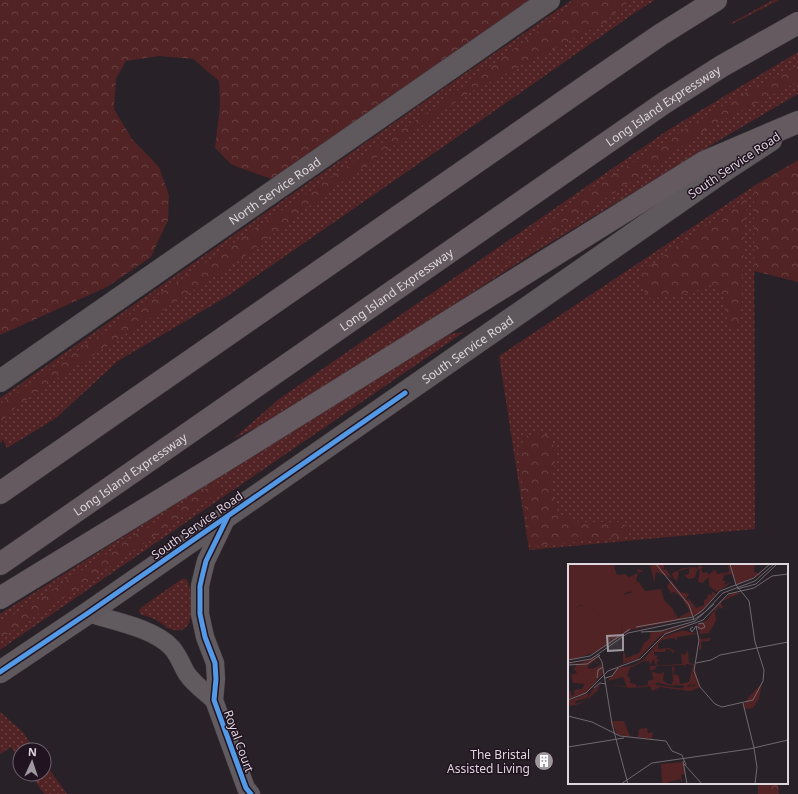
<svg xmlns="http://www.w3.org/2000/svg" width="798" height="794" font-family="'Noto Sans',sans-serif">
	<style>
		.grass { fill: url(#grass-dots) }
		.forest { fill: url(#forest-crowns) }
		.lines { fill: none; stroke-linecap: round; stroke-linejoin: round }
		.minor-casing { stroke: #413c41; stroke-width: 19 }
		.secondary-casing { stroke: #413c41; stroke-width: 23 }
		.motorway-casing { stroke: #413c41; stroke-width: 23 }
		.minor { stroke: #615b60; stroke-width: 18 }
		.secondary { stroke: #5f585d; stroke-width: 22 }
		.motorway { stroke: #645a60; stroke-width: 22 }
		.cycleway-casing { stroke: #211420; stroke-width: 8 }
		.cycleway { stroke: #5399e6; stroke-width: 5 }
		.labels { text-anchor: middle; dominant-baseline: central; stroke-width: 3; stroke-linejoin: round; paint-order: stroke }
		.street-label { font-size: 12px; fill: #dfd6de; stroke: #211420 }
		.poi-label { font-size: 12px; fill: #dfd6de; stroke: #211420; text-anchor: end }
		.inset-road { fill: none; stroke: #716970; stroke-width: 1 }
		.view { fill: #9f979e; fill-opacity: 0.15; stroke: #9f979e; stroke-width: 2 }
		.inset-edge { fill: none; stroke: #dfd6de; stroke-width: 2 }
	</style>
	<defs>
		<pattern id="grass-dots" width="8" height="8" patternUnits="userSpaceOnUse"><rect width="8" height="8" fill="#512324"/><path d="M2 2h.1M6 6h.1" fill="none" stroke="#6a4243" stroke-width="1.8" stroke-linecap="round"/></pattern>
		<pattern id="forest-crowns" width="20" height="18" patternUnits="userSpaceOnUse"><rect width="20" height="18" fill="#512324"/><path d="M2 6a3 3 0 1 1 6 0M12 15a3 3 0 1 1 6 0" fill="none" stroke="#6a4243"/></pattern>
	</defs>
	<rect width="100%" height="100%" fill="#282127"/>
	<g class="grass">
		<path d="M572,0H655L636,12L450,142L226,297L118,361L56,418L7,448L3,440L0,443V398L438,92Z"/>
		<path d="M773,0H779L732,24L731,23Z"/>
		<path d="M798,52V94L728,135L535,252L284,414L233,439L279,399L668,130Z"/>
		<path d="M754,186L755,529L529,550L499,356Z"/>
		<path d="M464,332L17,638L0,650V614L212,481L450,334Z"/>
		<path d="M182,579H186C192,588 191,599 191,609C192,626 184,635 167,628C163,625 159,621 154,619C150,617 144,615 140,614L139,610L143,606Z"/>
		<path d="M0,712L22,731L35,750H20V759L11,747L0,754Z"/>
		<path d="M44,762L67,794H44L30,774H44Z"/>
	</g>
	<g class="forest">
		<path d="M0,0H549L274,180L232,165L215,148L220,106L219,81L193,59L159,56L126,61L116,78L114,109L132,139L159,167L169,195L168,220L151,257L107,287L0,335Z"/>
		<path d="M580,0H630L604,23L472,91L333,188L237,262L47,385L16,407L0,423V404L292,203L434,108Z"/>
		<path d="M798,66V82L711,126L619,190L492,269L592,188L732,100Z"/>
		<path d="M798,160V282L754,271V186Z"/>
		<path d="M747,198L742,279V307L736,329L728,323L723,298L715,284L680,296L650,298L638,284L641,273L679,244Z"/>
		<path d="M536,433L550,436L556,455L550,490L559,514L579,522H621L627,527L626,533L619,537L530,547L518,449L526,436Z"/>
		<path d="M218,484L219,492L74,591L0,639V623L26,607L203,490Z"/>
		<path d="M758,783H778L779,794H758Z"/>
	</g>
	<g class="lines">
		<g class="minor-casing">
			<g id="minor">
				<path d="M228,515L206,561L203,573L200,586V614L205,637L215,663L216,679L214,700L246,788L251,794"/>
				<path d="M88,613C113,621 154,628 172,648C179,656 182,666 187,674C194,684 205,692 214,700"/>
			</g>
		</g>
		<g class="secondary-casing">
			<g id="secondary">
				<path id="s1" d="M0,381L549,0"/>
				<path id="s2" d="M0,672L88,613L725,170L771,140"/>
			</g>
		</g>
		<g class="motorway-casing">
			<g id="motorway">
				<path d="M0,493L599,77L660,35L716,0"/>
				<path id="s3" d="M0,564L664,103L722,66L798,23"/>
				<path d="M0,598L242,450L704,162L798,122"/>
			</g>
		</g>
		<use href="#minor" class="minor"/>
		<use href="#secondary" class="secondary"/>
		<use href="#motorway" class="motorway"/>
		<g class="cycleway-casing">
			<g id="cycleway">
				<path d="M227,518L206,561L203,573L200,586V614L205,637L215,663L216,679L214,700L246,788L251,794"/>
				<path d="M0,672L88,613L405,393"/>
			</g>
		</g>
		<use href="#cycleway" class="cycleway"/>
	</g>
	<defs>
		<g id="building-disc" transform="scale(1)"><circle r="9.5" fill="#9f979e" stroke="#211420"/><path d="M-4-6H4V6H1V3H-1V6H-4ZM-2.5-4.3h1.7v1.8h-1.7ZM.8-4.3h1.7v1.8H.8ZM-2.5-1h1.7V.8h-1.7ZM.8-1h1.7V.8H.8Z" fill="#fff"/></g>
	</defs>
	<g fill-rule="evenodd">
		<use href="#building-disc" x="544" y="761"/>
	</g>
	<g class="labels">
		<g class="street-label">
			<text stroke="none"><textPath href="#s3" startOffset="806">Long Island Expressway</textPath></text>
			<text transform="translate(734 165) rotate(-34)">South Service Road</text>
			<text stroke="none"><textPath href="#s1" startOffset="334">North Service Road</textPath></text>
			<text stroke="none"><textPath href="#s3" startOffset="482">Long Island Expressway</textPath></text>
			<text stroke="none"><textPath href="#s2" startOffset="568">South Service Road</textPath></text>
			<text stroke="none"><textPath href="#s3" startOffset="158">Long Island Expressway</textPath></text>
			<text transform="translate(197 525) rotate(-35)">South Service Road</text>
			<text transform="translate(239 741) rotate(70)">Royal Court</text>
		</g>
		<g class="poi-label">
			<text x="530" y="754">The Bristal<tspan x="530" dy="14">Assisted Living</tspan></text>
		</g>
	</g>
	<g transform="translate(568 564)">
		<rect width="220" height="220" fill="#282127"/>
		<path d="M71,18L77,27L93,25L96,36L105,45L108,57L63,66L28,88L0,97V54H9L10,42L19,41L33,52V68L39,80L54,69L51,39L55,31L63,29L66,20ZM164,29H173L154,37L153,40L156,45L150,43L147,48L148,57L141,69L132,70L133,75L142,74V77L133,78L134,84L131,86L132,70L129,61L139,56L153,37ZM30,91L19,100L30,93L36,108L18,129L0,135V132L7,131L6,126L14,125L17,120L5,119L3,111L10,109L8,101L0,100L13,99ZM30,94L33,99L31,102L24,105L23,102V105H27H22L19,103L26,97L31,101L27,96ZM104,102L107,104L105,110L108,111L107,121L103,122L91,119L85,114L84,108L80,106L91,110L96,108L95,117L103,121L105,117ZM127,105L132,123L126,126L121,127L85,122L62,124L39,120L62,123L86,121L125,126L130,123L129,119L122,123Z" fill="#512324" fill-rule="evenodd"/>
		<path d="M0,0H50L46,2L49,11L57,10L61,13L70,9L69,5L76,7L70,9L68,17L71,18L66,20L65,27L57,29L54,35L55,56L61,54L66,48L57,50L58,44L61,48L69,45L66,52L53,61L54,69L45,75L42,73V77L36,81L38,78L32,66V51L18,42L11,41L9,44L17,54H24L18,60L17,65H9L15,58L14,55H8L0,62ZM82,0H97L95,6L98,5L104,14L88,8L86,19ZM132,0L135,4L133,5L135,9L139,8L141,11L147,5L149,10L161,8L160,0H187L186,8L193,10L169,21L164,10L156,11L155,17H158L155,21L164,18L149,28L141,22V13L134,19L136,34L134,19L130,18L132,5L129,6L127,14L121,15L116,11L121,10V4L108,8H111L109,17L105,14L104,9L115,4L127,3L129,5ZM103,16L112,28L121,30L117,36L121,35L128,44L136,41V36L139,35L140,30L144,31V27L148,30L133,49L108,57L106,47L110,54L122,47L113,33L106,28L103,29L99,22ZM126,59L93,71L69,96L37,104L55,100V84L58,94L71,89L76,79L82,74V68L97,67ZM115,66L130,70L109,73V76L105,74L94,76L90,80V85L101,84L107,87L104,90L103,86L98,85L97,88H86V91L90,92L88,95L92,96L88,98L91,101L87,100L86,95L82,101L81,97H76L62,104L59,112L62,114V119L68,120V123L80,121V117L86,115L90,117L87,121L114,125L117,122L107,121L106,113L109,110L111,113L112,120L121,118L125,101L118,100L117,104L116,101L89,102L86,106H82V102L114,100L113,90L108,88L117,91L120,86L121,99L126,100L125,110H126L128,116L125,111L126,116L119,123L127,122L128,117L131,122L129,124L122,127L87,122L92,123L84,127L82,122L70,123H59L55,113L39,117L50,104L66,101L76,95L94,73ZM9,102L12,111L10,109L5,114L30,105V112L24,122L9,131L0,134V127H3V131L6,132V126L14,125L20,117V114L17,118L5,119L4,111L9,109L5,104ZM194,119L191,135L185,144L177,145L176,141L180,134ZM33,120L29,127L18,137L8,141L0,142V137L21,129L19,134L8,137L7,140L19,136L24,126ZM43,157H56L62,173L49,170ZM79,164L80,169L85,168L84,175L70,173L71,165ZM115,198L117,210L113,211L115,220L112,215L94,220L93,200Z" fill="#512324"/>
		<path class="inset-road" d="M88,0L121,41L126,56M169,25L188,20L209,0M128,62L131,76L126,107L132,123L147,140L154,143L185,136L195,117L196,106L187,78L181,37L168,21L162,0M68,63L125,53L135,46L152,27L186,14L202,0M125,63L122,65L124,68L128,62L133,65L137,63L135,59L130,60M73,68L93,67L127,57L146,40M30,91L34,98L44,160L60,220M0,96L22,92L62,65M0,99L23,95L60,69L127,55L137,48L155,29L187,17L206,0M128,99L143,96L152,91L220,78M0,101L19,100L32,91M29,114L30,106L35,103M37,114L44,112L50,104M26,124L32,119L38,120M0,136L18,129L40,107L72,95L97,70L135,56L160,30L186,24L204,12L220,10M175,139L186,184L189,203L187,220M0,152L24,158L52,172L98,177L104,187L114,191L118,201M0,183L56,174M115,197L119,220M116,200L134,220M53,220L84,199L181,185L220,176"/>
		<path class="view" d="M55,71V86L40,87L39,72Z"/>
		<rect width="220" height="220" class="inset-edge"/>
	</g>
	<g transform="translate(32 762) rotate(3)"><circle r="19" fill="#211420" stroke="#6d626c"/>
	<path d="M0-3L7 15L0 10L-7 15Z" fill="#9f979e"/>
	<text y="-6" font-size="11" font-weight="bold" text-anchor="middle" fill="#dfd6de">N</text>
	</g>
</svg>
